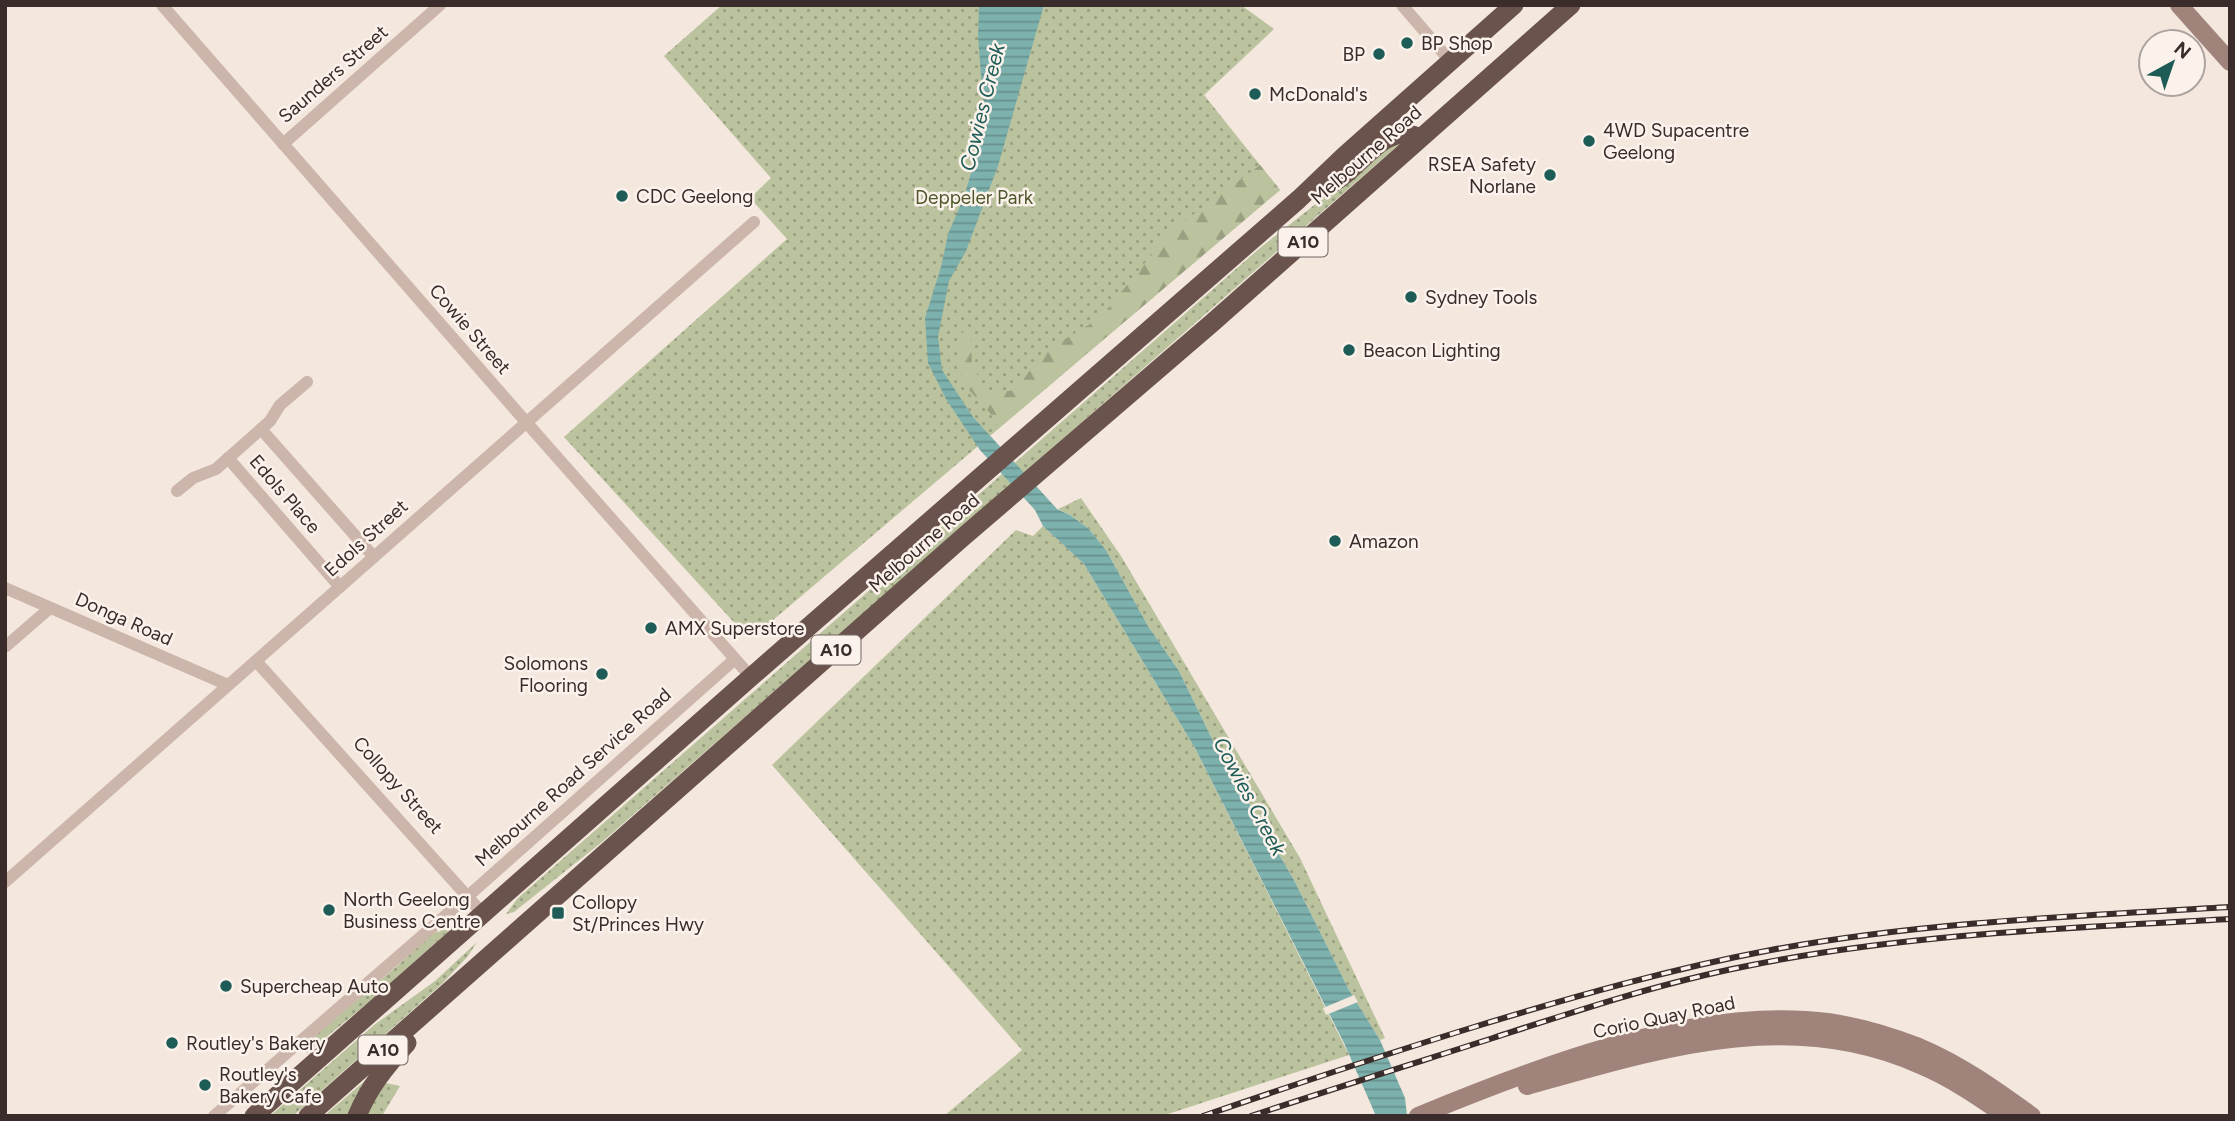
<svg xmlns="http://www.w3.org/2000/svg" width="2235" height="1121" font-family="Figtree,sans-serif">
	<style>
		.grass { fill: url(#grass-dots) }
		.forest { fill: url(#forest-firs) }
		.water { fill: url(#water-rules) }
		.pier { fill: #f3e7de }
		.lines { fill: none; stroke-linecap: round; stroke-linejoin: round }
		.minor { stroke: #ccb5aa; stroke-width: 12 }
		.secondary { stroke: #a0847b; stroke-width: 18 }
		.trunk { stroke: #6b534d; stroke-width: 19 }
		.rail-casing { stroke: #392c2a; stroke-width: 6 }
		.rail { stroke: #fbf2eb; stroke-width: 3.5; stroke-dasharray: 10; stroke-linecap: butt }
		.poi-dot { fill: #1e5c58; stroke: #fbf2eb; stroke-width: 2.5 }
		.labels { text-anchor: middle; dominant-baseline: central; stroke-width: 5; stroke-linejoin: round; paint-order: stroke }
		.shield { fill: #fbf2eb; stroke: #736764; stroke-width: 2 }
		.shield-label { font-size: 18px; font-weight: bold; fill: #392c2a }
		.poi-label { font-size: 19px; fill: #392c2a; stroke: #fbf2eb; text-anchor: start }
		.street-label { font-size: 19px; fill: #392c2a; stroke: #fbf2eb }
		.park-label { font-size: 19px; fill: #4e582c; stroke: #fbf2eb }
		.water-label { font-size: 21px; font-style: italic; fill: #1e5c58; stroke: #fbf2eb }
	</style>
	<defs>
		<pattern id="grass-dots" width="8" height="8" patternUnits="userSpaceOnUse" patternTransform="scale(1.75)"><rect width="8" height="8" fill="#bbc39e"/><path d="M2 2h.1M6 6h.1" fill="none" stroke="#999f81" stroke-width="1.8" stroke-linecap="round"/></pattern>
		<pattern id="forest-firs" width="22" height="20" patternUnits="userSpaceOnUse" patternTransform="scale(1.75)"><rect width="22" height="20" fill="#bbc39e"/><path d="M5 1l3.5 6h-7zM16 11l3.5 6h-7z" fill="#999f81"/></pattern>
		<pattern id="water-rules" width="6" height="5" patternUnits="userSpaceOnUse" patternTransform="scale(1.75)"><rect width="6" height="5" fill="#7db1ad"/><path d="M0 2.5h6" fill="none" stroke="#67908d"/></pattern>
	</defs>
	<rect width="100%" height="100%" fill="#f3e7de"/>
	<g class="grass">
		<path d="M722,5H1241L1274,29L1204,95L1280,190L766,626C757,631 751,632 741,630L564,437L787,239L750,198L771,178L664,56Z"/>
		<path d="M1403,141L602,842L514,912L506,914L518,898L1260,248L1327,195L1384,146Z"/>
		<path d="M1081,498L1121,556L1300,858L1385,1038L1380,1040L1349,990L1294,880L1215,745L1179,671L1148,626L1106,550L1088,528L1070,515L1058,509Z"/>
		<path d="M1043,526L1084,564L1195,748L1349,1055L1162,1116H944L1022,1050L772,765L1016,530L1033,536Z"/>
		<path d="M455,917L459,922L369,1002L307,1053L301,1047L397,966L435,931L439,932Z"/>
		<path d="M477,942L468,956L443,983L293,1116H270L374,1025L435,981Z"/>
		<path d="M367,1079L400,1086L382,1116H324Z"/>
	</g>
	<path class="forest" d="M1260,165L1280,190L999,428L990,413L962,382L958,334L970,330L972,363L986,394L1016,390L1042,353L1100,318L1171,231Z"/>
	<path class="water" d="M979,5H1044L998,166L966,251L949,281L938,337L942,370L973,417L1057,509L1070,515L1088,528L1106,550L1148,626L1179,671L1215,745L1294,880L1349,990L1380,1040L1405,1098L1407,1116H1376L1344,1043L1195,748L1084,564L1043,526L1035,510L980,450L946,399L928,363L925,318L941,267L948,234L964,197L982,135L983,102L978,36Z"/>
	<path class="pier" d="M1354,995L1358,1002L1326,1015L1323,1008Z"/>
	<g class="lines">
		<g class="minor">
			<path d="M162,5L526,422L751,677"/>
			<path d="M1402,5L1451,62"/>
			<path d="M283,144L440,5"/>
			<path d="M261,429L374,557"/>
			<path d="M228,458L340,587"/>
			<path d="M177,491L193,478L216,469L270,421L280,405L307,382"/>
			<path d="M5,588L228,685"/>
			<path d="M5,647L50,608"/>
			<path d="M256,661L484,915"/>
			<path d="M5,882L754,222"/>
			<path d="M214,1116L467,897L735,659"/>
		</g>
		<g class="secondary">
			<path d="M2179,5L2230,62"/>
			<path d="M1527,1086C1656,1050 1789,1006 1920,1065C1951,1078 1979,1097 2006,1116"/>
			<path d="M1418,1116C1534,1068 1679,1012 1806,1020C1845,1022 1883,1033 1919,1047C1960,1064 1996,1090 2032,1116"/>
		</g>
		<g class="trunk">
			<path d="M1319,190C1327,186 1336,182 1343,176C1366,159 1388,122 1420,138"/>
			<path d="M254,1116L751,677L1299,199L1344,156L1514,5"/>
			<path d="M308,1116L962,538L1212,323L1571,5"/>
			<path d="M357,1116C369,1087 386,1066 407,1043"/>
		</g>
		<g class="rail-casing">
			<g id="rail">
				<path d="M1203,1116C1293,1085 1383,1055 1474,1027C1572,997 1670,969 1771,950C1922,922 2077,916 2230,907"/>
				<path d="M1251,1116C1332,1089 1412,1064 1493,1038C1576,1011 1660,983 1747,966C1905,934 2068,928 2230,919"/>
			</g>
		</g>
		<use href="#rail" class="rail"/>
	</g>
	<g class="poi-dot">
		<circle cx="1407" cy="43" r="7"/>
		<circle cx="1379" cy="54" r="7"/>
		<circle cx="1255" cy="94" r="7"/>
		<circle cx="1589" cy="141" r="7"/>
		<circle cx="1550" cy="175" r="7"/>
		<circle cx="622" cy="196" r="7"/>
		<circle cx="1411" cy="297" r="7"/>
		<circle cx="1349" cy="350" r="7"/>
		<circle cx="1335" cy="541" r="7"/>
		<circle cx="651" cy="628" r="7"/>
		<circle cx="602" cy="674" r="7"/>
		<circle cx="329" cy="910" r="7"/>
		<rect x="551" y="906" width="14" height="14" rx="3.5"/>
		<circle cx="226" cy="986" r="7"/>
		<circle cx="172" cy="1043" r="7"/>
		<circle cx="205" cy="1085" r="7"/>
	</g>
	<g class="labels">
		<g class="shield">
			<rect x="1278.5" y="227.5" width="49" height="29" rx="5"/>
			<rect x="811.5" y="635.5" width="49" height="29" rx="5"/>
			<rect x="358.5" y="1035.5" width="49" height="29" rx="5"/>
		</g>
		<g class="shield-label">
			<text x="1303" y="242">A10</text>
			<text x="836" y="650">A10</text>
			<text x="383" y="1050">A10</text>
		</g>
		<g class="poi-label">
			<text x="1421" y="43">BP Shop</text>
			<text x="1365" y="54" text-anchor="end">BP</text>
			<text x="1269" y="94">McDonald's</text>
			<text x="1603" y="130">4WD Supacentre<tspan x="1603" dy="22">Geelong</tspan></text>
			<text x="1536" y="164" text-anchor="end">RSEA Safety<tspan x="1536" dy="22">Norlane</tspan></text>
			<text x="636" y="196">CDC Geelong</text>
			<text x="1425" y="297">Sydney Tools</text>
			<text x="1363" y="350">Beacon Lighting</text>
			<text x="1349" y="541">Amazon</text>
			<text x="665" y="628">AMX Superstore</text>
			<text x="588" y="663" text-anchor="end">Solomons<tspan x="588" dy="22">Flooring</tspan></text>
			<text x="343" y="899">North Geelong<tspan x="343" dy="22">Business Centre</tspan></text>
			<text x="572" y="902">Collopy<tspan x="572" dy="22">St/Princes Hwy</tspan></text>
			<text x="240" y="986">Supercheap Auto</text>
			<text x="186" y="1043">Routley's Bakery</text>
			<text x="219" y="1074">Routley's<tspan x="219" dy="22">Bakery Cafe</tspan></text>
		</g>
		<g class="street-label">
			<text transform="translate(333 74) rotate(-41)">Saunders Street</text>
			<text transform="translate(1366 155) rotate(-41)">Melbourne Road</text>
			<text transform="translate(470 329) rotate(49)">Cowie Street</text>
			<text transform="translate(285 494) rotate(49)">Edols Place</text>
			<text transform="translate(366 538) rotate(-42)">Edols Street</text>
			<text transform="translate(924 543) rotate(-41)">Melbourne Road</text>
			<text transform="translate(124 619) rotate(24)">Donga Road</text>
			<text transform="translate(573 777) rotate(-42)">Melbourne Road Service Road</text>
			<text transform="translate(398 785) rotate(48)">Collopy Street</text>
			<text transform="translate(1664 1017) rotate(-12)">Corio Quay Road</text>
		</g>
		<g class="park-label">
			<text x="974" y="197">Deppeler Park</text>
		</g>
		<g class="water-label">
			<text transform="translate(982 107) rotate(-76)">Cowies Creek</text>
			<text transform="translate(1250 796) rotate(62)">Cowies Creek</text>
		</g>
	</g>
	<rect width="2235" height="1121" fill="none" stroke="#392c2a" stroke-width="14"/>
	<g transform="translate(2172 63) rotate(40)"><circle r="33" fill="#fbf2eb" stroke="#ada39e" stroke-width="2"/>
	<path d="M0-5L12 26L0 18L-12 26Z" fill="#1e5c58"/>
	<text y="-10" font-size="19" font-weight="bold" text-anchor="middle" fill="#392c2a">N</text>
	</g>
</svg>
